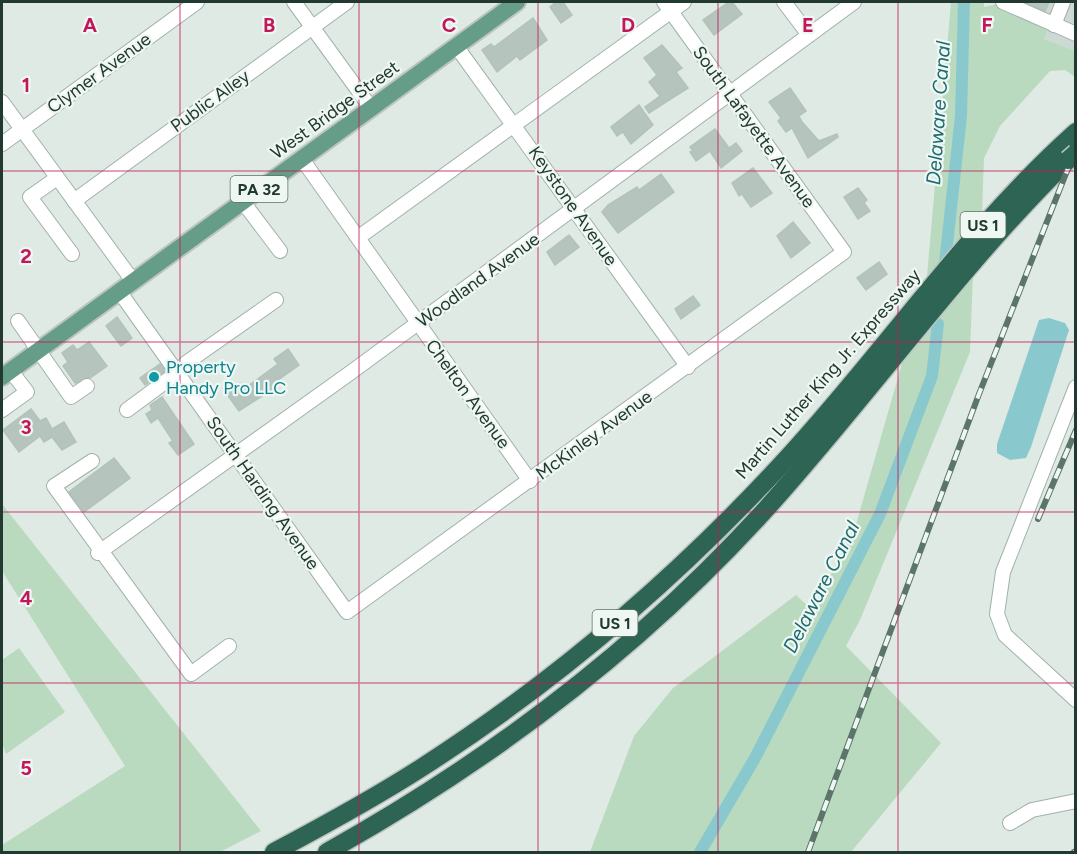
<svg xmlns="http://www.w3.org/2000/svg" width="1077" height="854" font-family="Figtree,sans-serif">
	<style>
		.built { fill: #cdd9d3 }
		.green { fill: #b9dabe }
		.water { fill: #89c9cd }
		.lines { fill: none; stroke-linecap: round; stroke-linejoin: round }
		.canal { stroke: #89c9cd; stroke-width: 12 }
		.building { fill: #b5c4bd; stroke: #b2c3ba; stroke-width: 1.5 }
		.minor-casing { stroke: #a2b1aa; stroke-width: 16 }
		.major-casing { stroke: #bcc4c1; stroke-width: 20 }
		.highway-casing { stroke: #bcc4c1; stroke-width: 21 }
		.minor { stroke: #fff; stroke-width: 14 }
		.major { stroke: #659d89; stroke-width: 16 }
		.highway { stroke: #2e6453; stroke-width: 18 }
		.rail-casing { stroke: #5b756b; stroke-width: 6 }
		.rail { stroke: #eff7f2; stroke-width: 4; stroke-dasharray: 11; stroke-linecap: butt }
		.highway-bridge-casing { stroke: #bcc4c1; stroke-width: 21; stroke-linecap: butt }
		.highway-bridge { stroke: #2e6453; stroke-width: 18 }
		.grid { fill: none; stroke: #c2185b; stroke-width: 1.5; stroke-opacity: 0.55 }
		.culture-dot { fill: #0f9aa8; stroke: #eff7f2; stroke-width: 2 }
		.labels { text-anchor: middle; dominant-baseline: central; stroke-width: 4.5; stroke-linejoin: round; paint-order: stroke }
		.shield { fill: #eff7f2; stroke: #5f726a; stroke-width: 1.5 }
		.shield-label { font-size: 16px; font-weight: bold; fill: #213930 }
		.street-label { font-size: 18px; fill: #213930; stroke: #eff7f2 }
		.culture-label { font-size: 18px; fill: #0d838f; stroke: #eff7f2; text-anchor: start }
		.water-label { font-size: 20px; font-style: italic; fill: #1e6c72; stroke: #eff7f2 }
		.grid-label { font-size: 20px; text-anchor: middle; font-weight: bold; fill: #c2185b; stroke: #eff7f2; stroke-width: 4.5; stroke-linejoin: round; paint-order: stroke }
	</style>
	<rect width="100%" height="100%" fill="#dfeae4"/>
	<path class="built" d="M997,2H1075V51L1044,39L1046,28L1004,10Z"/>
	<g class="green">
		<path d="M951,2H984V7L997,4L1004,10L1044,27L1047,30L1044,39L1075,51V77L1065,70L1050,71L1000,126L984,158L982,212L975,219L970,352L860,620L846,646L941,743L851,852H590L634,736L673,688L796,595L812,610L855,528L927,276Z"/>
		<path d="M2,504L261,831L220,852H2V845L125,766L2,571Z"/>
		<path d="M19,648L65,712L6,754L2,743V660Z"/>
	</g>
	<path class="water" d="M1049,318L1065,323L1069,330L1031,447L1026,458L1010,460L997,453V444L1039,320Z"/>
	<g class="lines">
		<g class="canal">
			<path d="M945,263L961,116L964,2"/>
			<path d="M700,852L755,758L880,514L932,376L938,324"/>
		</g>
	</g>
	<g class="building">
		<path d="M556,2H563L572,15L561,23L550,7Z"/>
		<path d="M729,2H732L742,14L714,35L703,20Z"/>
		<path d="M1024,2H1049L1045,11Z"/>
		<path d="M533,18L547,40L520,60L517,56L497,72L482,50L491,44L494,47Z"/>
		<path d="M662,45L682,68L676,72L688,88L649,113L645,107L660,96L649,82L657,75L644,58Z"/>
		<path d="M790,88L806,111L799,116L802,122L819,141L837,134L838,137L808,158L792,128L786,132L778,121L781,118L769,102Z"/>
		<path d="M639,105L653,125L631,144L623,132L617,136L611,127Z"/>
		<path d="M715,129L729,148L736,143L742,151L721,168L710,151L696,161L690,152L693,151L690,147Z"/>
		<path d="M753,168L772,193L751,207L742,194L739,196L732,183Z"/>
		<path d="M661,174L674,192L618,233L602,212L608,205L637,187L639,190Z"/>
		<path d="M858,188L867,200L864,203L870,211L858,219L844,197Z"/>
		<path d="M793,222L810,243L791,258L777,236Z"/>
		<path d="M569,235L579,247L555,265L547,252Z"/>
		<path d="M879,262L887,274L866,290L857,278Z"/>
		<path d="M693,296L700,305L681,319L675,309Z"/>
		<path d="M117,317L132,338L121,346L106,326Z"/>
		<path d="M89,342L107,366L90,378L75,383L63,366L68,362L62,353L73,345L77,350Z"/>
		<path d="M288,349L299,365L274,383L276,387L239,411L226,393L240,383L244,389L278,364L274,359Z"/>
		<path d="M160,364L165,371L145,385L140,378Z"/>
		<path d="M162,397L194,444L178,455L169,443L173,441L158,418L151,423L146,414L152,410L150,405Z"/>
		<path d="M31,409L40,421L46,418L52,429L64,422L76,442L62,450L52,437L44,442L40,436L19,452L3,430Z"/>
		<path d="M114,458L130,478L84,512L69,492Z"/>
	</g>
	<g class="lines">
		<g class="minor-casing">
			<g id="minor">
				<path d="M294,2L371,108"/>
				<path d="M784,2L809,35"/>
				<path d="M1003,2L1076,34"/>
				<path d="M1054,25L1063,2"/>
				<path d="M456,46L688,367"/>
				<path d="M2,102L133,281"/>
				<path d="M2,144L197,2"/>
				<path d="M302,159L530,481"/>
				<path d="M57,178L30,197L72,254"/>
				<path d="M74,201L347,2"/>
				<path d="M243,202L280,251"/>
				<path d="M359,237L684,2"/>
				<path d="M119,291L347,612L844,252L664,2"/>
				<path d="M18,321L71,397L87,386"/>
				<path d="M1076,387L1003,572L997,614L1005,635L1076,700"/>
				<path d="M2,410L27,392L11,371"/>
				<path d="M127,410L177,373L186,363L276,300"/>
				<path d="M92,461L54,486L191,674L229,646"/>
				<path d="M98,553L350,373L854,2"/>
				<path d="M1010,823L1032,810L1076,801"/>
			</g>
		</g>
		<g class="major-casing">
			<path id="major" d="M2,377L517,2"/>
		</g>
		<g class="highway-casing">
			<g id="highway">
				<path d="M274,852C323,826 373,799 421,768C552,684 673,581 779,467C881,358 964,232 1076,132"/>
				<path d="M327,852C490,761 640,648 766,509C869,395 958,268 1068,160"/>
			</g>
		</g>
		<use href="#minor" class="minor"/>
		<use href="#major" class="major"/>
		<use href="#highway" class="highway"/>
		<g class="rail-casing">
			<g id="rail">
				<path d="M1038,519L1076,430"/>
				<path d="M808,852L979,394L1076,148"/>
				<path d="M1074,852L1076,851"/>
			</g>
		</g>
		<use href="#rail" class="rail"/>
		<g class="highway-bridge-casing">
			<path id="highway-bridge" d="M1068,160L1076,153"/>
		</g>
		<use href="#highway-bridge" class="highway-bridge"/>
	</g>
	<path class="grid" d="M180,2V852M359,2V852M538,2V852M718,2V852M898,2V852M2,171H1076M2,342H1076M2,512H1076M2,683H1076"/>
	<circle class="culture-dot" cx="154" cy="377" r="6"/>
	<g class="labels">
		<g class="shield">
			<rect x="230.5" y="176" width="57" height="26" rx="4.5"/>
			<rect x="960.5" y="212" width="45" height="26" rx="4.5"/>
			<rect x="592.5" y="610" width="45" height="26" rx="4.5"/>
		</g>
		<g class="shield-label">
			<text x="259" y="189">PA 32</text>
			<text x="983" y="225">US 1</text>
			<text x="615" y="623">US 1</text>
		</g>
		<g class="street-label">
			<text transform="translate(99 73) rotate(-36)">Clymer Avenue</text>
			<text transform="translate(210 101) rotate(-36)">Public Alley</text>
			<text transform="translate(335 110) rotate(-36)">West Bridge Street</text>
			<text transform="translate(754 127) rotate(54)">South Lafayette Avenue</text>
			<text transform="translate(573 206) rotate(55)">Keystone Avenue</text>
			<text transform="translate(478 280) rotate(-36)">Woodland Avenue</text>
			<text transform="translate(828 374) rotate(-49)">Martin Luther King Jr. Expressway</text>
			<text transform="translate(468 394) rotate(54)">Chelton Avenue</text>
			<text transform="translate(594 435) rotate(-36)">McKinley Avenue</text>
			<text transform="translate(263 493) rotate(55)">South Harding Avenue</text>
		</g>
		<g class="culture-label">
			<text x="166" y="367">Property<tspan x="166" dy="21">Handy Pro LLC</tspan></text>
		</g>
		<g class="water-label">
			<text transform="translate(938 113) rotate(-86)">Delaware Canal</text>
			<text transform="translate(821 587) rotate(-63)">Delaware Canal</text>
		</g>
	</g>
	<g class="grid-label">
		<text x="90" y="32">A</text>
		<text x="269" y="32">B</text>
		<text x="449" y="32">C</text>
		<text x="628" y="32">D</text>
		<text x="808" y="32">E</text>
		<text x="987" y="32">F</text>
		<text x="26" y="92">1</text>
		<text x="26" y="263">2</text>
		<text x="26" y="434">3</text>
		<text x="26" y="605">4</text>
		<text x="26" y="775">5</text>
	</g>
	<rect width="1077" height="854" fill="none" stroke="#213930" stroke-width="6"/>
</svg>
